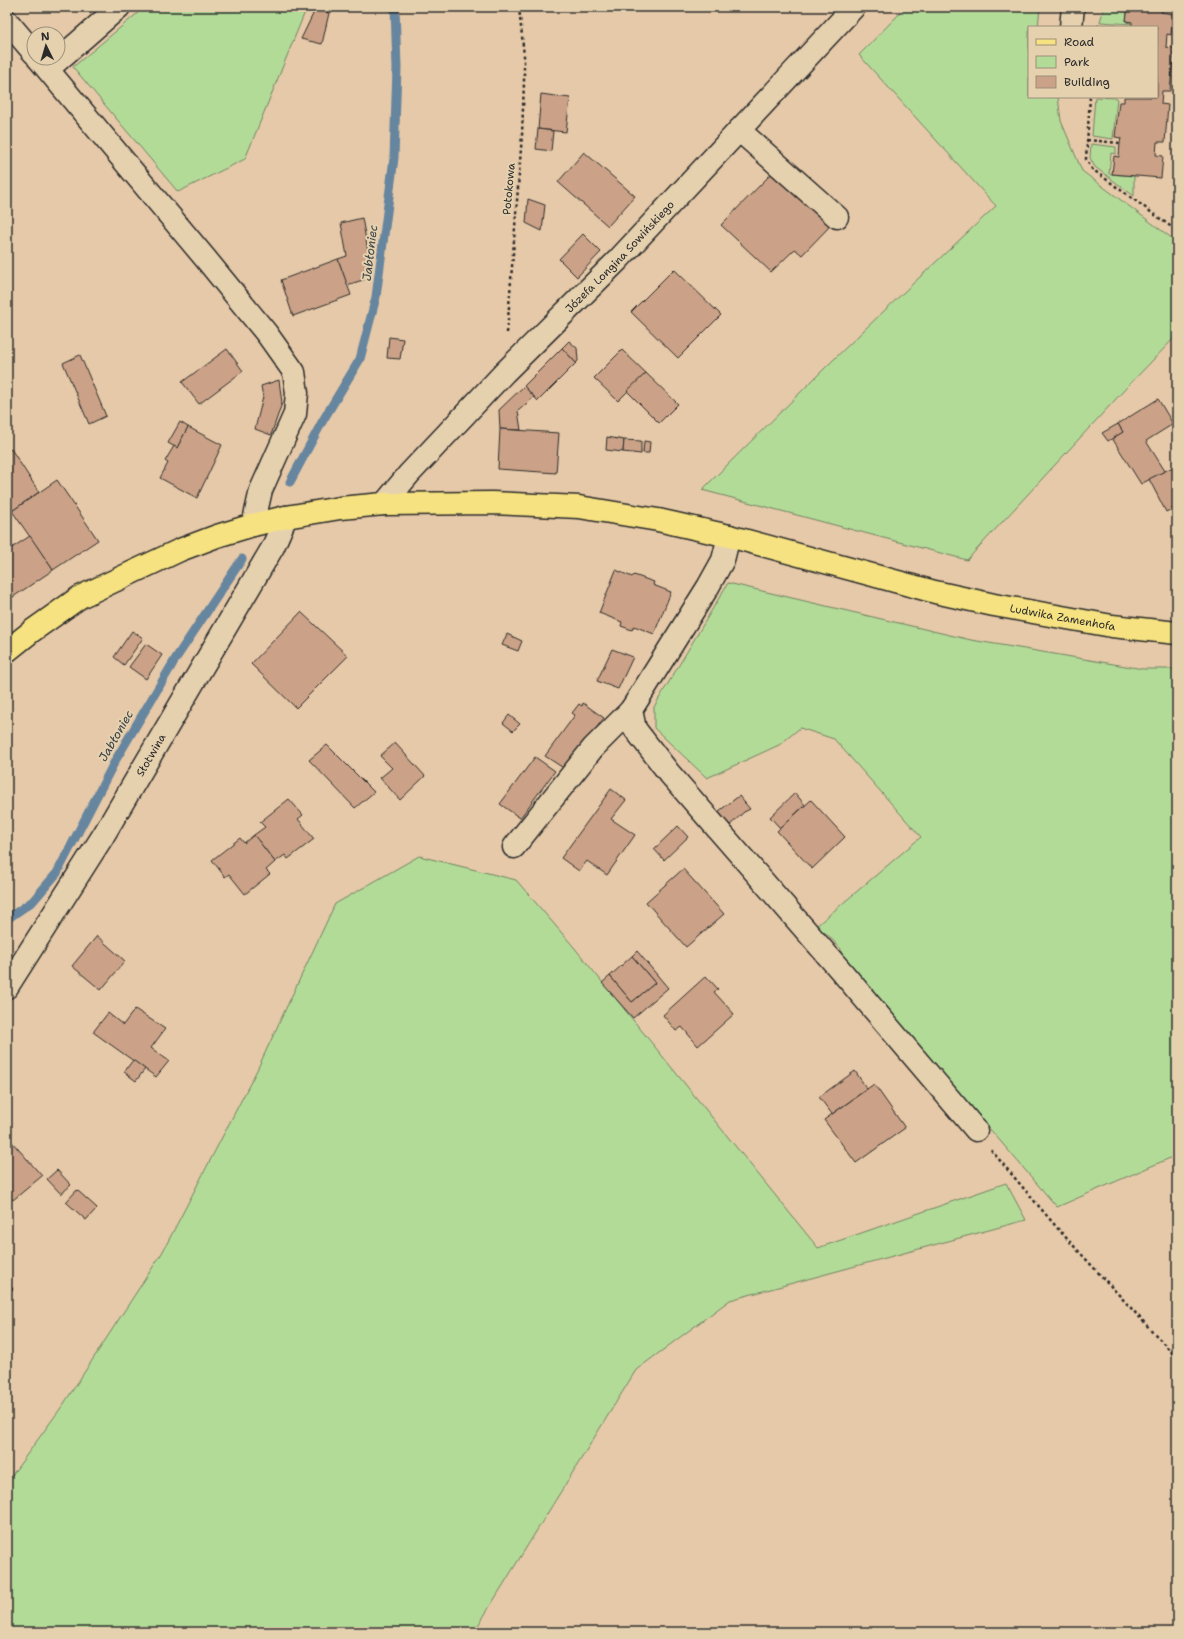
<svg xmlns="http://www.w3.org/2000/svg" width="1184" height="1639" font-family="'Shantell Sans',sans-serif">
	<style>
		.green { fill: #b3db98; stroke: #6f8362 }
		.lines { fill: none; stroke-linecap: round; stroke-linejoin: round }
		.stream { stroke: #66859e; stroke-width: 9 }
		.building { fill: #cba287; stroke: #2b2b2b }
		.minor-casing { stroke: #2b2b2b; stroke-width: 25 }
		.major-casing { stroke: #2b2b2b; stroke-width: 25 }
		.path { stroke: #2b2b2b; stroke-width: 2.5; stroke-dasharray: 3 3; stroke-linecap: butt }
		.minor { stroke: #e6d1af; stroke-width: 22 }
		.major { stroke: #f6e281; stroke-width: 22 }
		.labels { text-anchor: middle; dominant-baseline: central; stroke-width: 4; stroke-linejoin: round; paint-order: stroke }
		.street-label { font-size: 11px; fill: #2b2b2b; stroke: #e6d1af }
		.water-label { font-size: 12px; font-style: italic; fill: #3a4248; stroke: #e6d1af }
	</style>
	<rect width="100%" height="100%" fill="#e6c9a8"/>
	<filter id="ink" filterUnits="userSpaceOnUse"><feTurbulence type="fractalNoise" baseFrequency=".025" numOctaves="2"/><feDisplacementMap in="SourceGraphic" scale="8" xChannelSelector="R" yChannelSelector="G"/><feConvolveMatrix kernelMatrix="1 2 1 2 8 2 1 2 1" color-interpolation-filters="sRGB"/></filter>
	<g filter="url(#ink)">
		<g class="green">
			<path d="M145,7H307L245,159L178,192L73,67Z"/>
			<path d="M906,7H1040L1038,27H1029V97H1058L1061,121L1082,171L1177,242V335L1127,387L967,560L702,490C744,449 785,407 827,366C882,312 939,259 996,206L859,55Z"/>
			<path d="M1104,7H1127L1126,22L1131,23V24L1100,22Z"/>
			<path d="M1095,97L1117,98L1113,139L1092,136Z"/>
			<path d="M1091,144L1116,147V154L1111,153L1109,174L1134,176V196L1095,167L1090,158Z"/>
			<path d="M728,583L971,640L1143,669H1177V1155L1057,1207L841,956V949L827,934L815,927L921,837L834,739L800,728L779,745L707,778L654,728V707Z"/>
			<path d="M419,856L516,880L573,946L818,1248L1006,1183L1026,1220L730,1300L636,1370L474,1632H7V1482L63,1405L162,1253L257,1070L335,904Z"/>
		</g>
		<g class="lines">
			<g class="stream">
				<path d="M290,482L322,422L360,359L376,297L394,158L397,68L395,7"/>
				<path d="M7,919L33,901L57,873L115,761L176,658L242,559"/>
			</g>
		</g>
		<g class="building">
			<path d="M1128,7H1163L1161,12L1173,14L1171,35L1167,34L1166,47L1174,48L1170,91H1162L1161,104L1168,105L1165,142H1157L1156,155L1163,156L1161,178L1112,174L1114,156L1119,157L1120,143L1121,138L1115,137L1119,102H1124V97H1157V27H1132V22L1126,21Z"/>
			<path d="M315,10L329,13L322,44L301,39Z"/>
			<path d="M541,94L570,98L566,132L538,129Z"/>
			<path d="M538,129L553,131L551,151L536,149Z"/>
			<path d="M584,152L635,196L608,226L558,182Z"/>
			<path d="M772,173L830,226L802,255L795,249L771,272L721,225Z"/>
			<path d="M528,199L545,205L542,231L526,223Z"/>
			<path d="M362,218L368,251L366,279L347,285L338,259L347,256L341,223Z"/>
			<path d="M583,234L601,252L577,277L559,259Z"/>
			<path d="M338,259L351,295L293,316L281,280Z"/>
			<path d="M674,269L721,315L678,358L631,312Z"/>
			<path d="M389,337L403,339L400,359L387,358Z"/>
			<path d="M569,341L577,348L578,361L576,363L562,348Z"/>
			<path d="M562,348L576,363L538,401L524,386Z"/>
			<path d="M227,349L243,371L199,404L182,382Z"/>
			<path d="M622,350L646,373L618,401L594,378Z"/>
			<path d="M80,355L106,416L89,424L63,363Z"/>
			<path d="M646,373L678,404L659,423L627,391Z"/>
			<path d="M279,380L282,403L271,435L255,429L263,397L261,386Z"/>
			<path d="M524,386L534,397L518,411L521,430L500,429L499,410Z"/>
			<path d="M1158,399L1173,424L1146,441L1165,471L1141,484L1112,438L1123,432L1118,424Z"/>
			<path d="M180,422L188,427L177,448L168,443Z"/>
			<path d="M1118,424L1123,432L1108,441L1102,433Z"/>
			<path d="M188,427L222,445L197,498L160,478L168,463L165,461L174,446L177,448Z"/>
			<path d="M500,429L559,433L556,473L498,469Z"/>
			<path d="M607,437L624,440L623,452L606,450Z"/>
			<path d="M624,440L641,441V454L623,452Z"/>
			<path d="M644,441L650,442L649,453H643Z"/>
			<path d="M11,449L39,492L12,511L7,503V452Z"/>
			<path d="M1177,465V506L1166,512L1149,479Z"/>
			<path d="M57,480L98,540L53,570L12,511Z"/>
			<path d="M30,536L53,570L7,601V551Z"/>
			<path d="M616,570L632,577L634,575L654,582L653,585L671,592L654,634L634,626L632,630L621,626L622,622L599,613Z"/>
			<path d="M301,612L348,656L296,708L251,664Z"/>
			<path d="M132,631L143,638L124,665L114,657Z"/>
			<path d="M507,634L522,641L518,651L502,645Z"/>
			<path d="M146,644L162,655L146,679L129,667Z"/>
			<path d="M612,649L633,657L618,689L597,681Z"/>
			<path d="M583,703L604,718L565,769L545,756L575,715L572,713L579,704L582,706Z"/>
			<path d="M509,715L520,724L513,731L503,723Z"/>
			<path d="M395,743L425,776L400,800L380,778L392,768L380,756Z"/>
			<path d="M327,745L374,792L355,808L309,760Z"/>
			<path d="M535,757L555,771L520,818L500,804Z"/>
			<path d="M611,789L626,800L611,819L635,835L607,875L587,861L579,871L561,858Z"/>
			<path d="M795,793L805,805L780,828L770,817Z"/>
			<path d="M739,796L750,809L744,812L727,828L715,814Z"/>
			<path d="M289,799L303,815L298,819L314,839L288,859L285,855L275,862L254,835L265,827L260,822Z"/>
			<path d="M811,800L845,837L812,869L777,831Z"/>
			<path d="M678,826L688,837L664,860L654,849Z"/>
			<path d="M254,835L275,862L266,870L270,874L245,894L229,874L225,877L212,860L240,838L244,843Z"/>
			<path d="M683,869L724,914L686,947L646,902Z"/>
			<path d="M97,936L125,961L101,990L72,966Z"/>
			<path d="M637,951L668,988L633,1018L602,983L610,976L632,1002L655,983L632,956Z"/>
			<path d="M632,956L655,983L632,1002L610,976Z"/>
			<path d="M706,976L718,989L714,992L734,1014L698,1046L682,1027L676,1031L663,1015Z"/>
			<path d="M135,1009L165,1029L151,1048L169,1061L156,1077L93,1032L108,1013L123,1025Z"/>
			<path d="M133,1060L145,1069L136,1081L124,1072Z"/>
			<path d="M855,1071L867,1089L832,1114L819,1097Z"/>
			<path d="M874,1084L905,1128L856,1163L824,1120Z"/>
			<path d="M11,1141L42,1176L13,1200L7,1192V1145Z"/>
			<path d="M57,1170L71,1185L61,1194L47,1179Z"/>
			<path d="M77,1190L97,1208L86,1220L66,1202Z"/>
			<path d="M7,1281L13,1289L7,1294Z"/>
		</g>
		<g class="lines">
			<g class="minor-casing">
				<g id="minor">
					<path d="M7,21L34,53"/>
					<path d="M1071,27L1073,7"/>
					<path d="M38,58L205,258L267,334L294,372L297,393L295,414L261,490L253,525"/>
					<path d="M48,69L119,7"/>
					<path d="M739,130L837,217"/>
					<path id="s1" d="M384,504L409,474L505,372L617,261L854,7"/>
					<path d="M729,536L723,560L708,587L631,710L635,729L669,773L842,972L976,1130"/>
					<path d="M514,847L593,748L631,710"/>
					<path id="s2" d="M7,987L103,836L273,547L286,517"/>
				</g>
			</g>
			<g class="major-casing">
				<g id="major">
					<path id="s3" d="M7,651L32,631L80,597L180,550L217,536L253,525L286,517L340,508L384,504L492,503L579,507L658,520L729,536L935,592L994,605L1112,626L1177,633"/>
				</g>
			</g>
			<g class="path">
				<path d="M1097,26L1112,27"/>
				<path d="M1090,97L1086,159L1092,169L1177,231"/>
				<path d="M1087,140L1120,143"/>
				<path d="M507,333L522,135L524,82V56L519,7"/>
				<path d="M991,1150L1059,1230L1177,1358"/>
			</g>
			<use href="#minor" class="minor"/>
			<use href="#major" class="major"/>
		</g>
	</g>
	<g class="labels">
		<g class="street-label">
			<text transform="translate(509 189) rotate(-85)">Potokowa</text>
			<text stroke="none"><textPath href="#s1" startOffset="342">Józefa Longina Sowińskiego</textPath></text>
			<text stroke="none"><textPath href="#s3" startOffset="1103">Ludwika Zamenhofa</textPath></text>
			<text stroke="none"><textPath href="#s2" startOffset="273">Słotwina</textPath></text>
		</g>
		<g class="water-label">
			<text transform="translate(370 253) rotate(-83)">Jabłoniec</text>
			<text transform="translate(116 736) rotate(-60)">Jabłoniec</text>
		</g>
	</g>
	<rect width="1184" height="1639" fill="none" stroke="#e6d1af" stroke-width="24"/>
	<rect x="12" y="12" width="1160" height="1615" fill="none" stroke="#2b2b2b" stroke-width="1.5" filter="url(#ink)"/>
	<rect x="1028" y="26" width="130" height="72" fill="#e6d1af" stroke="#9b8f7a"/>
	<rect x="1036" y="39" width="20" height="6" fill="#f6e281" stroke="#9b8f7a"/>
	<text x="1064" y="46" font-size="12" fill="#2b2b2b">Road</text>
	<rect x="1036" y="56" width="20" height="12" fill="#b3db98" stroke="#9b8f7a"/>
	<text x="1064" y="66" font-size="12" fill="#2b2b2b">Park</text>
	<rect x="1036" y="76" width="20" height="12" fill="#cba287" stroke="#9b8f7a"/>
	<text x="1064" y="86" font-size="12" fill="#2b2b2b">Building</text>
	<g transform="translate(46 46) rotate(355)"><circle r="19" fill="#e6d1af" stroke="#9b8f7a"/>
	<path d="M0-3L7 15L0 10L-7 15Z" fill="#2b2b2b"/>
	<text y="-6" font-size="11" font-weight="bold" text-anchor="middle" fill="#2b2b2b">N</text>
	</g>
</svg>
